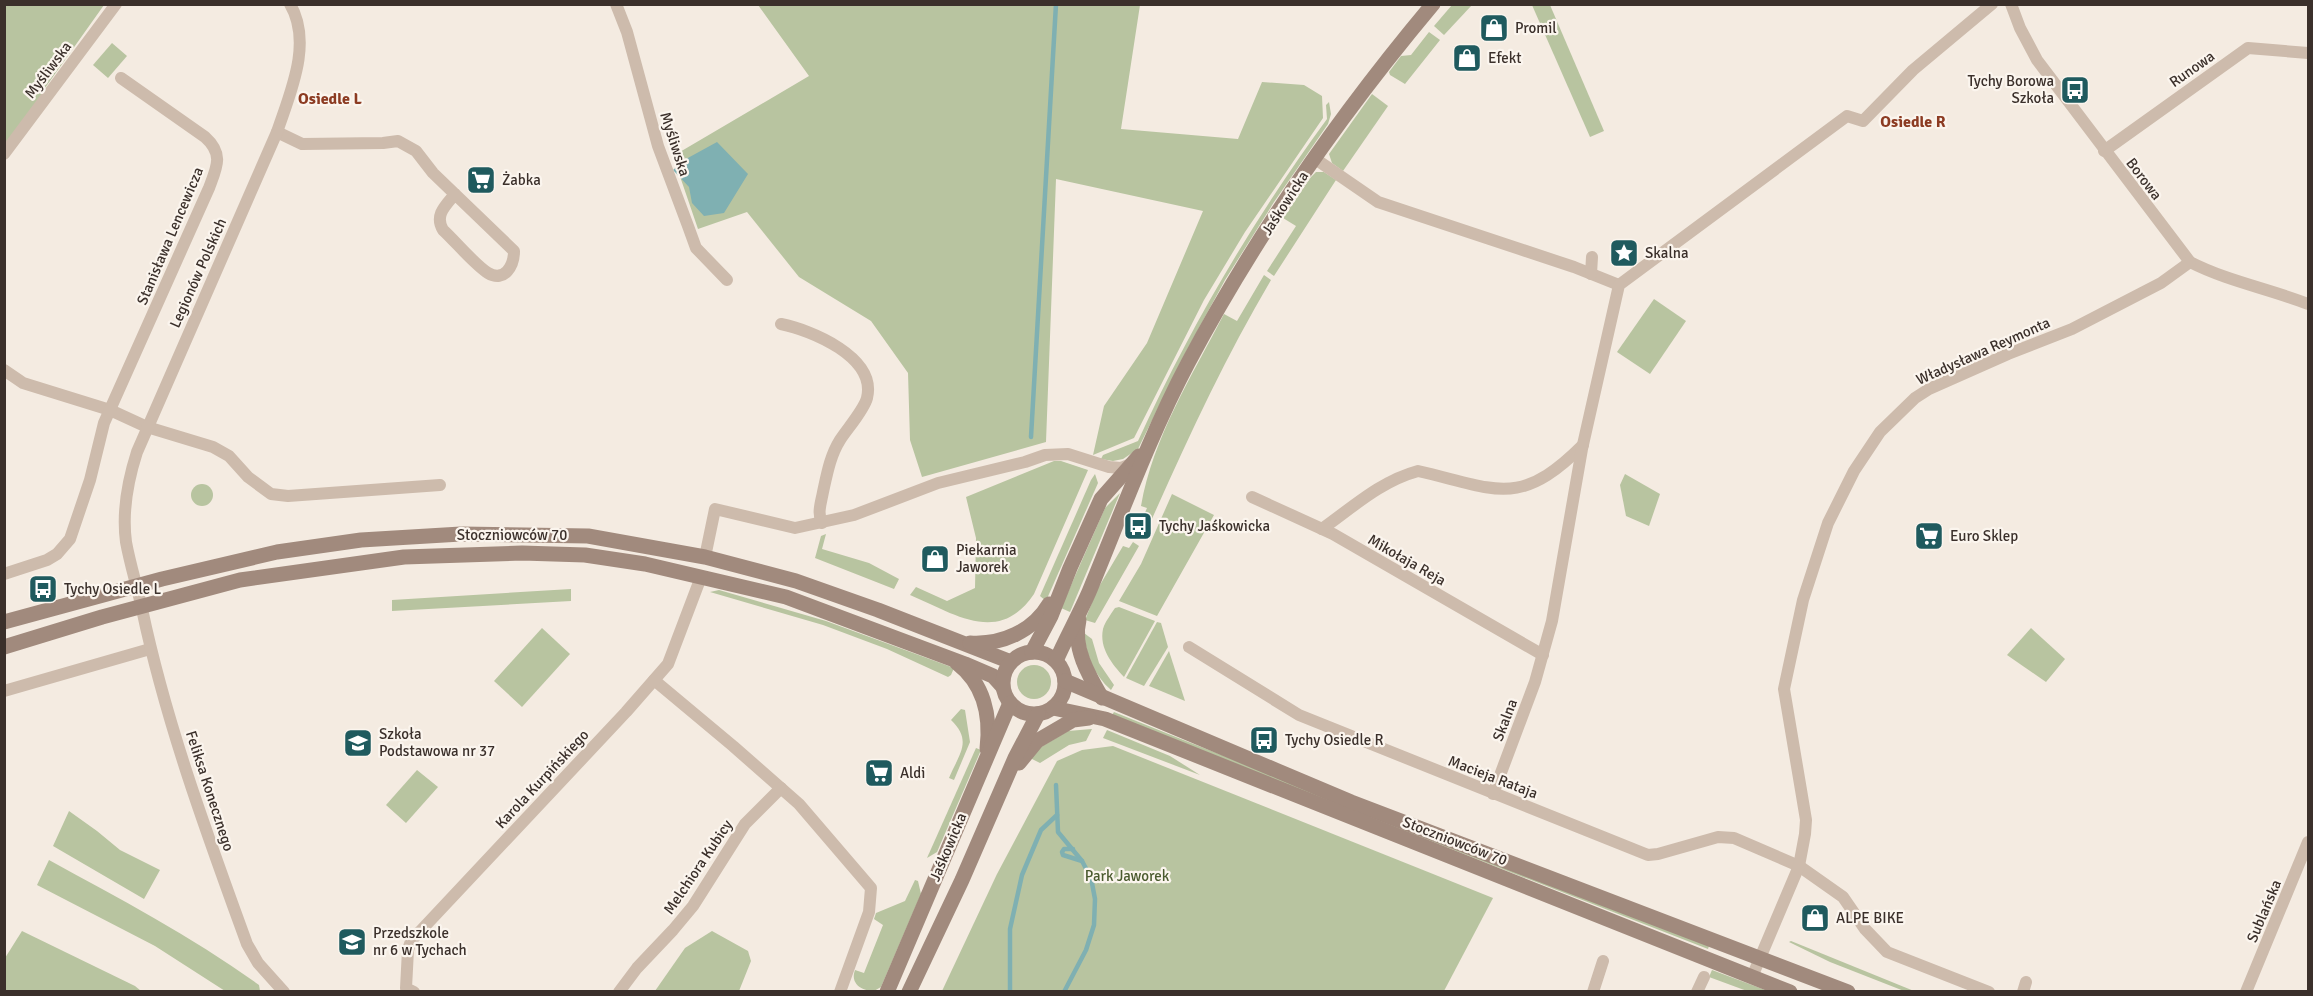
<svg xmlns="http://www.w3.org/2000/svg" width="2313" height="996" font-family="Signika,sans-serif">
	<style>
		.green { fill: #b8c4a0 }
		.water { fill: #7fb0b2 }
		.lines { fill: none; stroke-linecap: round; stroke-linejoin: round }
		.stream { stroke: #7fb0b2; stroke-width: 4.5 }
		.street { stroke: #cdbbac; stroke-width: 12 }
		.secondary { stroke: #a18a7d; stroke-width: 15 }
		.labels { text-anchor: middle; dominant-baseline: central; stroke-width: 4.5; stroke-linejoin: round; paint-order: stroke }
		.poi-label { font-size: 15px; fill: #3b302b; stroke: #fbf5ee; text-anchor: start }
		.street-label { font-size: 15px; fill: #3b302b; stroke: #fbf5ee }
		.park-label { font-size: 15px; fill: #4a5a2e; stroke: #fbf5ee }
		.neighbourhood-label { font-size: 16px; font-weight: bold; fill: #8c3b22; stroke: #fbf5ee }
	</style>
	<rect width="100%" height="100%" fill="#f4ebe1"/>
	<g class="green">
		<path d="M5,5H104L45,88L48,91L5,149Z"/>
		<path d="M758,5H1140L1121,129L1238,139L1262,82L1304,85L1322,96L1323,118L1245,232L1204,300L1134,438L1093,455L1104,406L1147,343L1203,211L1056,179L1046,442L922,477L910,440L908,373L871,321L799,277L747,212L698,229L673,156L809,76Z"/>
		<path d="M1452,5H1472L1444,35L1434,26Z"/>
		<path d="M1532,5H1550L1604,131L1590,137Z"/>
		<path d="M1429,32L1440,40L1405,84L1390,75L1389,72L1401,56L1411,55Z"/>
		<path d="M112,43L127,56L108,78L93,65Z"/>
		<path d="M1372,94L1388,106L1343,171L1332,163L1329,154Z"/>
		<path d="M1329,102L1331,114L1328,124L1274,202L1225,280L1181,361L1138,449L1123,459L1113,461L1101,459L1103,455L1138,441C1190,327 1253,220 1327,119L1326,105Z"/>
		<path d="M1316,172H1324L1336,180L1274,276L1267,271L1296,226L1283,218L1311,177Z"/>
		<path d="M1264,275L1271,280C1222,363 1182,451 1143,539L1138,540L1134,537L1147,508L1141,506C1153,437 1192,376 1224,314L1237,321Z"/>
		<path d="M1654,299L1686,321L1650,374L1617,352Z"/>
		<path d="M1054,461H1061L1088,470L1034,594C999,646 955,614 910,595L916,587L947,601L975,588L976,538L966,497Z"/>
		<path d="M1095,474L1098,483L1046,601L1040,596L1091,480Z"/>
		<path d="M1625,474L1660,494L1649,526L1626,516L1620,485Z"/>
		<circle cx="202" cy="495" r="11"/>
		<path d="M1120,493L1070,612L1061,608L1105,508Z"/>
		<path d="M1172,494L1214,515L1157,616L1119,601L1141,564Z"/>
		<path d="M826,534L822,549L869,563L899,579L894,589L815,558L821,536Z"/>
		<path d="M1133,542L1139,546L1095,623L1085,620L1097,590L1123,546L1129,548Z"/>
		<path d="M571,589V601L392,611V600Z"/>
		<path d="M719,590L826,621L954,668L951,675L948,677L887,649L823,625L710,592Z"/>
		<path d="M1119,607L1155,621L1124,677C1112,664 1099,648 1103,629C1105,622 1111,614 1115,608Z"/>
		<path d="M1157,622L1161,623L1168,647L1144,686L1126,678Z"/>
		<path d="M542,628L570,654L522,707L494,681Z"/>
		<path d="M2031,628L2065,659L2046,682L2007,655Z"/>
		<path d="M1084,633L1092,639L1099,663L1114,685L1111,690C1094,675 1086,655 1084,633Z"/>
		<path d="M1169,651L1185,701L1149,686Z"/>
		<circle cx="1034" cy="682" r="17"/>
		<path d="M961,709L965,710L970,742L954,780L949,778C959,754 973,741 951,720Z"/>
		<path d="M1114,712L1181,739L1709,946L1708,949L1179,743L1112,715Z"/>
		<path d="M1092,729L1086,741L1069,745L1040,763L1026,756L1068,731Z"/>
		<path d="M1107,730L1170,756L1200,775L1103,738Z"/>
		<path d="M1113,746L1493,898L1444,991H942L997,874L1057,761L1082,750Z"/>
		<path d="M976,748L981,750L937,852L927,858Z"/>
		<path d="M417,770L438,787L406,823L386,805Z"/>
		<path d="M69,811L97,831L120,850L160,870L144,899L53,846Z"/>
		<path d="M49,860C120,899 193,937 259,985L260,991H225L155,946L37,885Z"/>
		<path d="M915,880L918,881L921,894L881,987L874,991C861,991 850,983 855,970L864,973L883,925L874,919L876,913L905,901Z"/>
		<path d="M22,931L135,986L141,991H5V958Z"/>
		<path d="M712,931L748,951L751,961L739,991H655L685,948Z"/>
		<path d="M1791,941L1914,991H1904L1830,962L1789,942Z"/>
		<path d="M1712,970L1768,991H1747L1709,977Z"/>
	</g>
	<path class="water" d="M717,142L748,174L724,213L704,216L692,203L689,187L673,170L686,159Z"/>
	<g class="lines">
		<g class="stream">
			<path d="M1031,437L1056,4"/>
			<path d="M1056,785L1058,832L1082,861L1091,878L1095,899L1094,925L1086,950L1064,992"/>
			<path d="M1073,849H1064L1062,852L1063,855L1082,861"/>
			<path d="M1010,992V929L1022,875L1041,830L1057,815"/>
		</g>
		<g class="street">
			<path d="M616,4L627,32L658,146L688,226L696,248L727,280"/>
			<path d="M2011,4L2020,28L2037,60L2190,262C2227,281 2270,289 2308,304"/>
			<path d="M277,132L302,144L383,143L398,141L416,151L433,173L514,251C514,265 505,283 488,273C475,265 455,241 443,230C434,215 446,205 455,194"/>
			<path d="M2104,151L2248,48L2308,53"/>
			<path d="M4,154L116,4"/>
			<path d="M1314,158L1378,202L1574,267L1619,285"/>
			<path d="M1591,274L1592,257"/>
			<path d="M781,324C811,330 877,357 867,398C864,410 847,429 840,440C830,456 827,474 823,492C821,503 817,513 822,523"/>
			<path d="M4,370L23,383L110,410L147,427L213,447L229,456L248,477L271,494L288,496L440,485"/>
			<path d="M1252,497L1333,534L1543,655"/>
			<path d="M1322,529C1353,507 1381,481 1418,471C1497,489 1519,509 1583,445"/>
			<path d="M705,557L715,509L795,528L854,515L938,483L1025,462L1045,455L1068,454L1109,467L1121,468L1133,463"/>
			<path d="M4,574L47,560L57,554L70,539L90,480L104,423L209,188C217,167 224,154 205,137L121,78"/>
			<path d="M1189,647L1299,715L1638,851L1648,855L1658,854L1718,837L1734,838L1799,866L1843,897L1865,929L1887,952L1989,992"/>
			<path d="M654,680L733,746L799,804L871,888L869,912L840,992"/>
			<path d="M4,691L150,649"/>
			<path d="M1493,794L1535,682L1552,621L1582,449L1619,285L1847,116L1863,121L1913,70L1992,4"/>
			<path d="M1752,977L1799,866L1805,834L1806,820L1801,790L1784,689L1803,600L1828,523L1854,471L1880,432L1915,398L1929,389L2008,354L2072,329L2161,283L2190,262"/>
			<path d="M284,992L258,963L247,944C207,834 166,723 142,609C137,586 130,564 126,542C122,512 128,480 137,452L277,132C290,93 313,43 290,4"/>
			<path d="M414,992L406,988L408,950L411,941L626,712L668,664L701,577"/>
			<path d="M619,992L637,968L673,930L693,906L745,824L781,788"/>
			<path d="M1593,992L1603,961"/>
			<path d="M1697,992L1704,977"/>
			<path d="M2023,992L2026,982"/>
			<path d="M2246,992L2308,842"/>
		</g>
		<g class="secondary">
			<path d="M1079,620C1072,647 1089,676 1102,698"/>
			<path d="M4,622L162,579L277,552L361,540L461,534L588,536L705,557L796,581L878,610L1011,662"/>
			<path d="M970,643C1002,645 1033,631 1049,604"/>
			<path d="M4,647L102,617L240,580L404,557L522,553L585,555L645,564L786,597L965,664L993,676L1002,686"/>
			<circle cx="1034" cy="683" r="31"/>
			<path d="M1032,652L1051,616L1070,568L1101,499L1139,456"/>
			<path d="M1056,661C1066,638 1079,615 1089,592C1121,515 1149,437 1188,363C1256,235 1340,115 1433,4"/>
			<path d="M957,663C984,684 991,716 987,749"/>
			<path d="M1065,681L1351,802L1848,992"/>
			<path d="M1053,708L1105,719L1790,992"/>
			<path d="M1019,763L1037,741L1073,720L1089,718"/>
			<path d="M887,992L1010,703"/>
			<path d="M909,992L962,880L1015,758L1038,714"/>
		</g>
	</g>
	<defs>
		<g id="shop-square" transform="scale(1.5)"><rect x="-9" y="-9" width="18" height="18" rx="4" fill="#1f5a5e" stroke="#fbf5ee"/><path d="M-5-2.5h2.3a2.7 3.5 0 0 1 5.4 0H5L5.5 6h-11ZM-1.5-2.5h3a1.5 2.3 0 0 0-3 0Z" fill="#fff"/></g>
		<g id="bus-square" transform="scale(1.5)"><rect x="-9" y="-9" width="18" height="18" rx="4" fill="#1f5a5e" stroke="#fbf5ee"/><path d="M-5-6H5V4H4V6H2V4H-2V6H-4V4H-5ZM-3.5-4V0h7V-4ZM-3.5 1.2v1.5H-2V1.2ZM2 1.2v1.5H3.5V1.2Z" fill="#fff"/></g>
		<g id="supermarket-square" transform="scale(1.5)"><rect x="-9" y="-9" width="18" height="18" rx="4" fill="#1f5a5e" stroke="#fbf5ee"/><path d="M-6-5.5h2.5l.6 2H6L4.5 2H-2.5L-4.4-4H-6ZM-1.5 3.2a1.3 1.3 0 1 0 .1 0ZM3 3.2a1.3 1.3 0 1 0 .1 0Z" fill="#fff"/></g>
		<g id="sight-square" transform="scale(1.5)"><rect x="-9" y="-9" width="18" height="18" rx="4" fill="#1f5a5e" stroke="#fbf5ee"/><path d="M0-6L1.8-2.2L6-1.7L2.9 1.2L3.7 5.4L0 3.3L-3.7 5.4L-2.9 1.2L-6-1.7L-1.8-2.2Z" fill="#fff"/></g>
		<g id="school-square" transform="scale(1.5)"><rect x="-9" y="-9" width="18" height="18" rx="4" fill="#1f5a5e" stroke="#fbf5ee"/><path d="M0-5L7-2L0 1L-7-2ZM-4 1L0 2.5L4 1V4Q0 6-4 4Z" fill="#fff"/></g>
	</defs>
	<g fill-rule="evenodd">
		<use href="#shop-square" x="1494" y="28"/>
		<use href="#shop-square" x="1467" y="58"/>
		<use href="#bus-square" x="2075" y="90"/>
		<use href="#supermarket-square" x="481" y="180"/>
		<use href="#sight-square" x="1624" y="253"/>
		<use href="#bus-square" x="1138" y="526"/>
		<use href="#supermarket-square" x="1929" y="536"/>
		<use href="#shop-square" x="935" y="559"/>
		<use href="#bus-square" x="43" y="589"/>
		<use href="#bus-square" x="1264" y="740"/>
		<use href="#school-square" x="358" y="743"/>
		<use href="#supermarket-square" x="879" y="773"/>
		<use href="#shop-square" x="1815" y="918"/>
		<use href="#school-square" x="352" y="942"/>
	</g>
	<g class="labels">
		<g class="poi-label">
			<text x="1515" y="28">Promil</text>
			<text x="1488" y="58">Efekt</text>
			<text x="2054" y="81" text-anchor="end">Tychy Borowa<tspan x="2054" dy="17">Szkoła</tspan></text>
			<text x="502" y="180">Żabka</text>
			<text x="1645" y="253">Skalna</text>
			<text x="1159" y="526">Tychy Jaśkowicka</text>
			<text x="1950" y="536">Euro Sklep</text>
			<text x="956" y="550">Piekarnia<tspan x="956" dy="17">Jaworek</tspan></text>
			<text x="64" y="589">Tychy Osiedle L</text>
			<text x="379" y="734">Szkoła<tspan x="379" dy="17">Podstawowa nr 37</tspan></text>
			<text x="1285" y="740">Tychy Osiedle R</text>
			<text x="900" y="773">Aldi</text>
			<text x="1836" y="918">ALPE BIKE</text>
			<text x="373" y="933">Przedszkole<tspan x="373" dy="17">nr 6 w Tychach</tspan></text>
		</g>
		<g class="street-label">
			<text transform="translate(2192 69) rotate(-35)">Runowa</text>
			<text transform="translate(48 70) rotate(-53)">Myśliwska</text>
			<text transform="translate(675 144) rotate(72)">Myśliwska</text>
			<text transform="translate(2144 179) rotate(53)">Borowa</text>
			<text transform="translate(1285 203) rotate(-57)">Jaśkowicka</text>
			<text transform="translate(170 236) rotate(-67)">Stanisława Lencewicza</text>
			<text transform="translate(198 273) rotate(-66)">Legionów Polskich</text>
			<text transform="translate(1983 351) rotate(-24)">Władysława Reymonta</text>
			<text x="512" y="535">Stoczniowców 70</text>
			<text transform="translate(1407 560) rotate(30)">Mikołaja Reja</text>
			<text transform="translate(1505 720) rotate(-69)">Skalna</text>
			<text transform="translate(1493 777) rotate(21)">Macieja Rataja</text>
			<text transform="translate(542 779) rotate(-47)">Karola Kurpińskiego</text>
			<text transform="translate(210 791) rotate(72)">Feliksa Konecznego</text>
			<text transform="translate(1455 841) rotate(21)">Stoczniowców 70</text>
			<text transform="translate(948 847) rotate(-67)">Jaśkowicka</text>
			<text transform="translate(698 867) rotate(-56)">Melchiora Kubicy</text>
			<text transform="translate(2264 911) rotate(-67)">Sublańska</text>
		</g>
		<g class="park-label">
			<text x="1127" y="876">Park Jaworek</text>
		</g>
		<g class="neighbourhood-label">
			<text x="330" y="99">Osiedle L</text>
			<text x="1913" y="122">Osiedle R</text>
		</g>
	</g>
	<rect width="2313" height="996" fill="none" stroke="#3b302b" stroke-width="12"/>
</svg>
